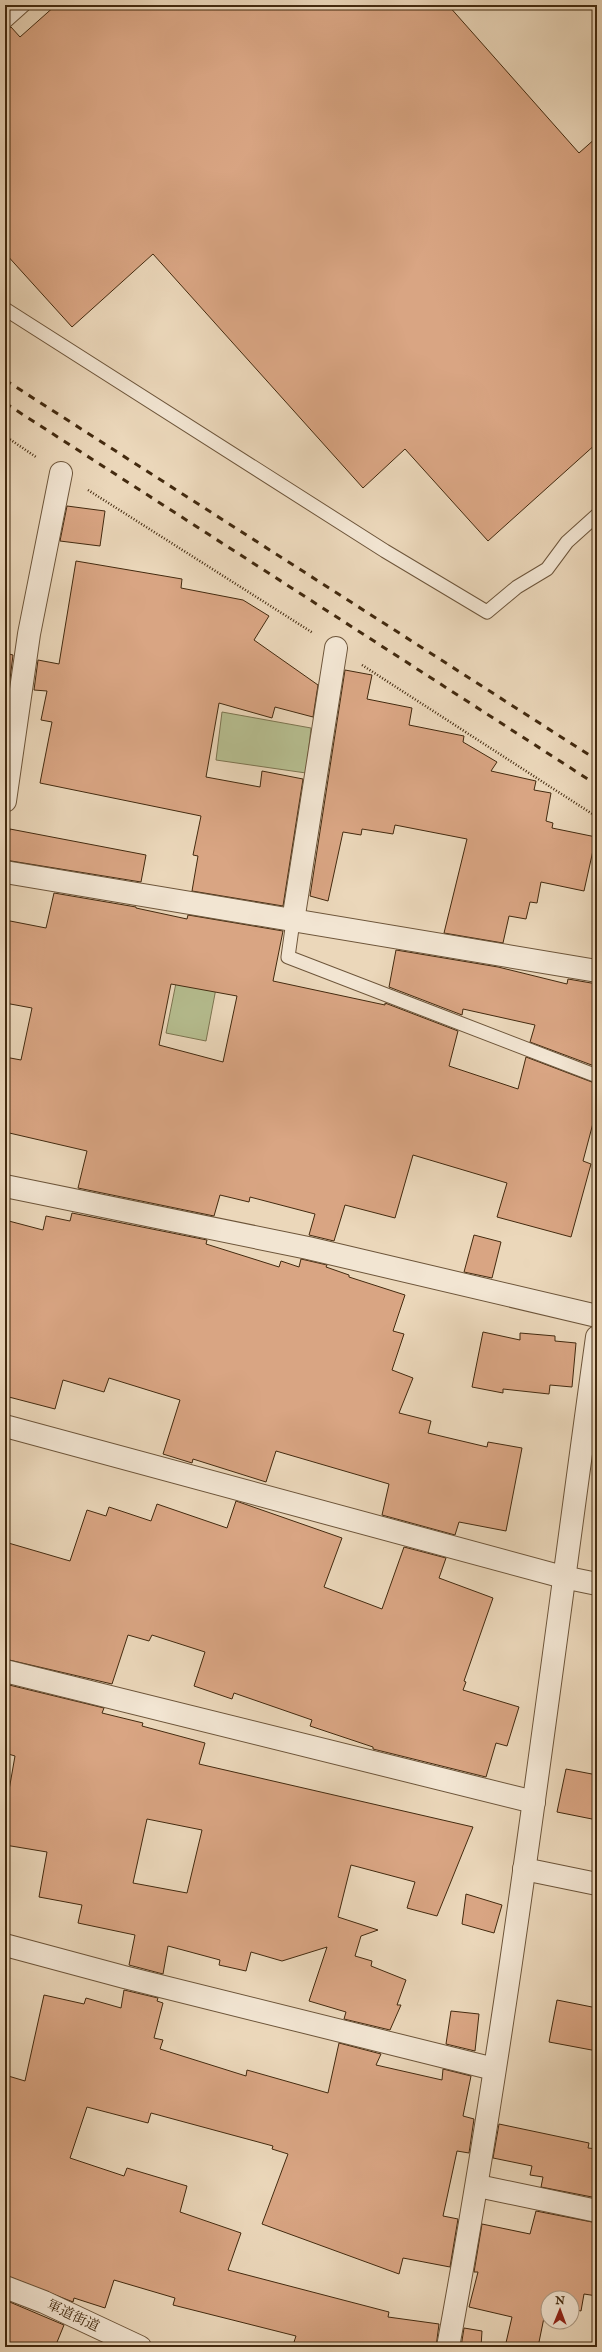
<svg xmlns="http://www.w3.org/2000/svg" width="602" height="2352" font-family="'IM FELL English','Noto Serif JP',serif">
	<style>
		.green { fill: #b6be90; stroke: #7c7450 }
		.building { fill: #d9a583; stroke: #432a0f; fill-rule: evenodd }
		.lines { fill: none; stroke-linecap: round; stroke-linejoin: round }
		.service-casing { stroke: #6d553a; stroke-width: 15 }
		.minor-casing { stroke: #6d553a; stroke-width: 24 }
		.path { stroke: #432a0f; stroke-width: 2.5; stroke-dasharray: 1 2; stroke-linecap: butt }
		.service { stroke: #f2e5d2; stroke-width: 13 }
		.minor { stroke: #f2e5d2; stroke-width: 22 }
		.rail { stroke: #432a0f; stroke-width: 3; stroke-dasharray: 7 7; stroke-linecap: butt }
		.labels { text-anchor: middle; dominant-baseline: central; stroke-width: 4; stroke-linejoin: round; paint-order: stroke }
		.street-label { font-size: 14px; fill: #432a0f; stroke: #f2e5d2 }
	</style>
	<rect width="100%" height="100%" fill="#ebd7ba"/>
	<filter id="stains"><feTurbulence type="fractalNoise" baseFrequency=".005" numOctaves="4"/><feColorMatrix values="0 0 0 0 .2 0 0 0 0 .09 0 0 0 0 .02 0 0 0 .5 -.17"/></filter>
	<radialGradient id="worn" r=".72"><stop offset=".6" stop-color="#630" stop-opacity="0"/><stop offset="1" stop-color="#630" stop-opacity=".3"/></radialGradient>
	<g class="green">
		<path d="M222,712L311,728L306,773L216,760Z"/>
		<path d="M190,913L229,920L206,1041L166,1033Z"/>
	</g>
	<g class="building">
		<path d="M56,5H448L579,153L597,137V443L488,541L405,449L363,488L153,254L72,327L5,253V30L11,27L20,37Z"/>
		<path d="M67,506L105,511L100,546L60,541Z"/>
		<path d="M76,561L182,579L181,588L243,600L269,616L254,640L318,685L313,717L275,707L272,718L219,703L206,777L260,787L262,771L303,779L283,906L192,891L198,856L193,855L201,816L40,783L52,722L41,720L47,691L34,690L38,660L59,664Z"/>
		<path d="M5,653L13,655L9,687H5Z"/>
		<path d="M345,670L372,675L367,699L412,708L409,725L464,736L463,742L497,762L491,771L536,781L534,790L551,793L546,821L553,823L552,828L596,837L584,891L541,882L537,903L530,902L526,919L509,916L503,943L444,933L467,839L395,825L393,834L362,829L361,835L343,832L328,901L310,896Z"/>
		<path d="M10,829L146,855L141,882L5,860Z"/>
		<path d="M54,893L136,907V908L187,919L188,915L283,931L273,981L385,1005V1003L458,1031L449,1066L518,1089L526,1057L597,1084V1108L583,1161L591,1164L571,1237L497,1217L507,1183L413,1155L395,1218L345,1205L334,1241L309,1235L315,1214L250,1197L249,1202L220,1195L214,1216L78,1188L87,1151L5,1132V1057L21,1060L32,1008L5,1003V920L46,928ZM171,984L237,996L223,1062L159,1045Z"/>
		<path d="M396,950L498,967L567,984L568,979L597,984V1067L530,1042L535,1025L463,1009L462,1015L389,987Z"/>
		<path d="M72,1213L207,1240L206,1244L279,1267L281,1261L299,1267L301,1259L327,1265L326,1267L349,1275V1277L405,1295L393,1331L404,1334L392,1370L413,1378L399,1413L431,1421L428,1433L487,1447L488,1442L522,1448L506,1531L459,1522L455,1535L382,1515L389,1484L276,1451L266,1482L193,1459L192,1463L163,1454L180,1400L109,1378L104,1392L63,1380L55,1409L5,1396V1220L43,1230L46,1216L70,1221Z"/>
		<path d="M474,1235L501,1242L492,1278L464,1272Z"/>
		<path d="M483,1332L520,1340V1333L555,1336V1341L576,1343L572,1387L550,1385L549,1394L503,1389V1393L472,1387Z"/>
		<path d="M236,1501L342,1538L324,1587L382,1609L404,1547L446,1558L439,1578L493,1598L464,1681L466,1682L463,1690L519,1707L507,1746L496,1743L486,1777L373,1749V1747L310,1726L312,1720L234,1693L232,1699L194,1686L205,1652L152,1635L149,1641L128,1635L112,1684L5,1659V1542L70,1561L87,1510L106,1516L109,1507L151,1521L157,1504L227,1528Z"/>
		<path d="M5,1684L104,1708L102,1713L143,1723L142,1726L205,1743L199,1764L473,1827L437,1916L407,1908L415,1882L351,1865L338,1917L378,1930L361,1936L355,1956L372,1961L371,1966L406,1980L397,2005H401L390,2030L344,2019L346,2012L309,2001L327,1947L282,1961L251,1952L246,1971L219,1965L220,1960L168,1946L163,1974L129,1965L135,1935L78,1923L82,1905L39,1897L47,1852L5,1845V1813L15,1756L5,1753ZM147,1819L202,1830L187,1893L133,1883Z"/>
		<path d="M566,1769L597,1775V1820L557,1812Z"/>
		<path d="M466,1894L502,1905L494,1933L462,1924Z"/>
		<path d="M124,1990L158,1998L157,2001L163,2003L154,2038L163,2040L160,2049L246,2076L247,2070L328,2093L339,2043L381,2054L376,2065L442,2080L443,2069L471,2076L463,2116L474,2119L469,2153L457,2151L443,2216L458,2219L450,2267L403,2258L399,2274L262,2224L288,2154L272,2149L273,2146L151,2113L148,2123L87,2107L70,2158L124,2176L127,2168L187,2186L180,2212L241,2233L228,2270L389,2312L388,2317L439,2324L436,2347H308L294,2342L296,2336L173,2305L175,2298L114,2280L105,2308L74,2298L73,2302L5,2275V2075L25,2081L44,1995L84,2004L86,1998L121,2008Z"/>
		<path d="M557,2000L597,2008V2051L549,2042Z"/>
		<path d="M451,2011L479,2014L475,2051L446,2044Z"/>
		<path d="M499,2124L589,2143L588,2148L597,2149V2198L541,2187L543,2177L530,2175L532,2166L493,2158Z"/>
		<path d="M536,2211L597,2223V2296L584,2294L581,2311L572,2309V2298H548L538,2347H505L512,2317L469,2307L478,2272H474L482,2224L530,2234Z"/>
		<path d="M5,2300L64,2325L55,2347H5Z"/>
		<path d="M464,2328L482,2331L481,2347H461Z"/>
	</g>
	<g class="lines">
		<g class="service-casing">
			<g id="service">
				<path d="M5,22L24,5"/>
				<path d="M5,309L385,551L487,612L517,587L547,569L567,542L597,515"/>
				<path d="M293,921L288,957L597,1076"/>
			</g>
		</g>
		<g class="minor-casing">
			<g id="minor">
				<path d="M5,801L29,634L61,473"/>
				<path d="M5,872L597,971"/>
				<path d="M293,921L336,648"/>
				<path d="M5,1186L308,1248L597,1316"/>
				<path d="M5,1426L563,1577L597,1584"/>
				<path d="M5,1671L534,1802"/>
				<path d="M524,1869L597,1884"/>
				<path d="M5,1945L124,1977L494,2069"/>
				<path d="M478,2186L597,2211"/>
				<path d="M5,2287L44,2302L140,2347"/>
				<path d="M448,2347C510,2012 550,1674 597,1337"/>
			</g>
		</g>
		<g class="path">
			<path d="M5,436L36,457"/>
			<path d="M88,490L313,633"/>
			<path d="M362,665L597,817"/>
		</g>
		<use href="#service" class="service"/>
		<use href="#minor" class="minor"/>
		<g class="rail">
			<path d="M5,380L597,760"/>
			<path d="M5,403L597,785"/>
		</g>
	</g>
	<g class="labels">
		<g class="street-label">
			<text transform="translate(73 2316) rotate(25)">軍道街道</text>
		</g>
	</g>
	<rect width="602" height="2352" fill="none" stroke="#ebd7ba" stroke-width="20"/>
	<rect x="6" y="6" width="590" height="2340" fill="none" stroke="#432a0f" stroke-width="2"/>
	<rect x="10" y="10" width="582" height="2332" fill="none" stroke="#432a0f"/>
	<g transform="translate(560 2310) rotate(1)"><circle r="19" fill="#f2e5d2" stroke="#ac9a84"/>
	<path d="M0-3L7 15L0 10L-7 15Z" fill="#8f2418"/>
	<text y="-6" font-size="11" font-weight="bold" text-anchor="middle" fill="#432a0f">N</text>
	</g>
	<rect width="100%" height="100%" filter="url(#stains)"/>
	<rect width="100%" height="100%" fill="url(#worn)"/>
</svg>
